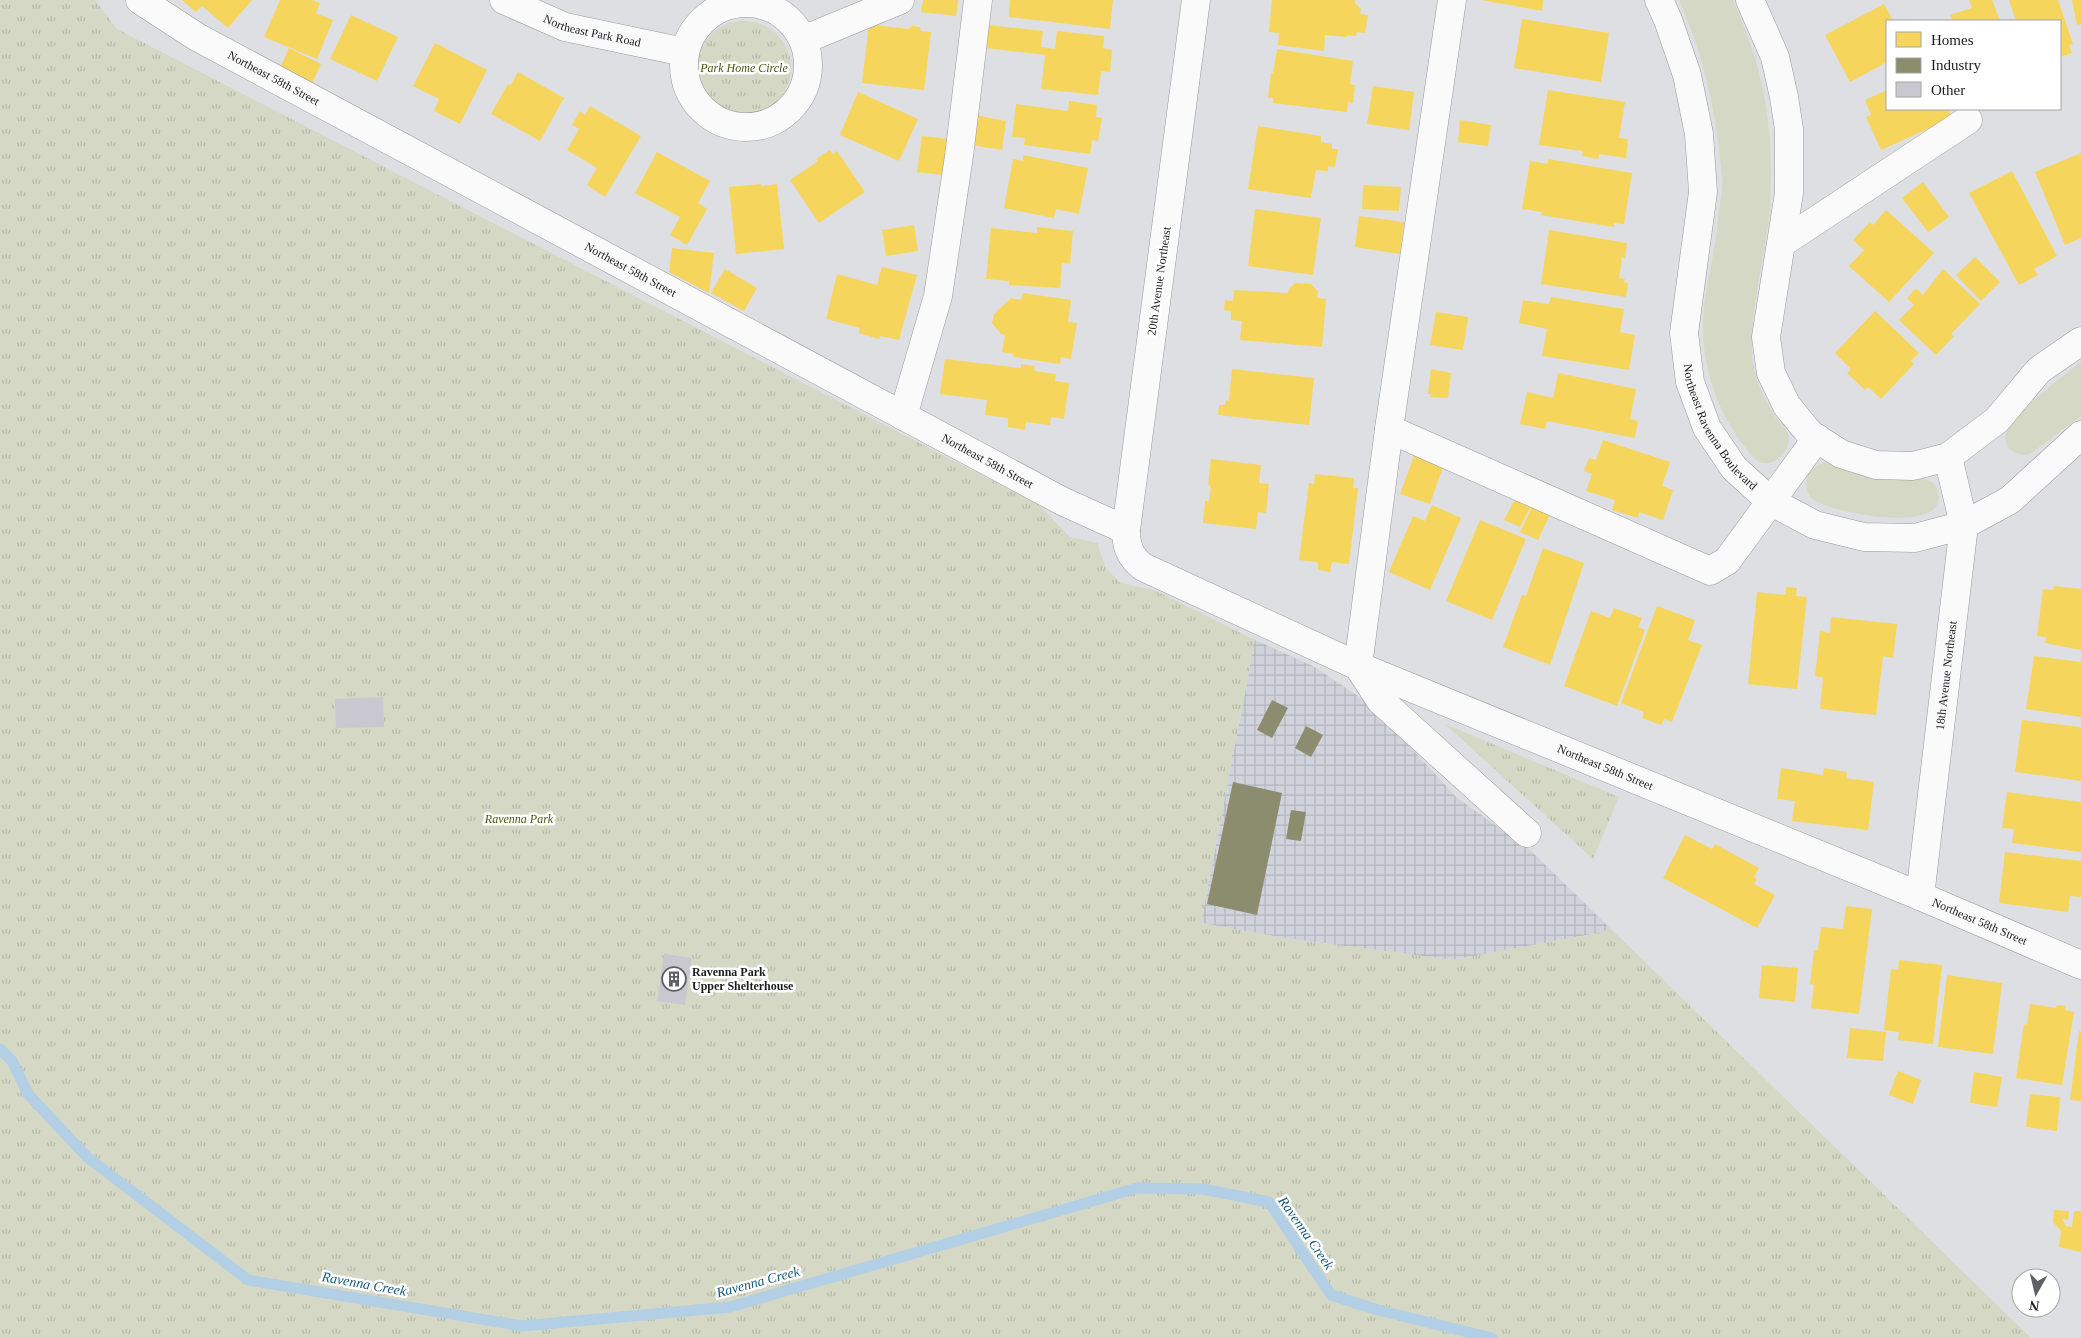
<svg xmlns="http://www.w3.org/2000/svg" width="2081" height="1338" font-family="'Times New Roman',serif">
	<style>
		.industrial { fill: url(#industrial-grid) }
		.grass { fill: #d4d8c4 }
		.park { fill: url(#park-tufts) }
		.homes { fill: #f6d55c }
		.industry { fill: #8c8c6e }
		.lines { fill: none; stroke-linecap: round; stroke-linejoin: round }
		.stream { stroke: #b2cfe5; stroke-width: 11 }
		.building { fill: #c9c8d1 }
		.minor-casing { stroke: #98999c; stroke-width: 29 }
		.major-casing { stroke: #98999c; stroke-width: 29 }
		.minor { stroke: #fafafb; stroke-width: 28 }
		.major { stroke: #fafafb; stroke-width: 28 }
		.labels { text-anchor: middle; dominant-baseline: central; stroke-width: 5; stroke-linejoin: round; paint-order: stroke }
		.street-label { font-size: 12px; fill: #1b1c1e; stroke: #fff }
		.park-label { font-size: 12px; font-style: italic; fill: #4d5610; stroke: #fff }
		.poi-label { font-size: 12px; font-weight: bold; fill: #1b1c1e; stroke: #fff; text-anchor: start }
		.water-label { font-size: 14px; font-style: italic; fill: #175a80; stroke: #fff }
	</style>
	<defs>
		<pattern id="industrial-grid" width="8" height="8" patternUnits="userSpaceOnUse" patternTransform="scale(1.25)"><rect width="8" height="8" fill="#d0d3db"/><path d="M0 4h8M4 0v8" fill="none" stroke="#b2b5bc"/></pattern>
		<pattern id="park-tufts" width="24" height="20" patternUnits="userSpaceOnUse" patternTransform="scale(1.25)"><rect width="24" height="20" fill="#d4d8c4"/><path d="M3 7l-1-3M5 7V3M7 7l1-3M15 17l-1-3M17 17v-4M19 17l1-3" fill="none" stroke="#b5b9a8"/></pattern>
	</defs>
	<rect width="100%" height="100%" fill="#dedfe2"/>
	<path class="industrial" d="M1255,640L1313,666L1373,706L1456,797L1530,850L1609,927L1604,932L1453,960L1284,938L1201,923Z"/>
	<g class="grass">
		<path d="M1679,0H1733C1739,15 1746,30 1751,46C1770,100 1774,160 1769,217C1764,263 1750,307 1752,354C1753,376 1764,400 1776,418C1780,423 1786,428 1788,434C1792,447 1780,461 1768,463C1756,465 1749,452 1742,443C1717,410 1702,366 1703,324C1704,289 1715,255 1718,221C1719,207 1723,191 1722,177C1717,115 1704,56 1679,0Z"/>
		<path d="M2081,362V416L2030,454C2014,459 1998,443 2009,427C2024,406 2060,378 2081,362Z"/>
		<path d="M1826,462C1845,470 1862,476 1882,478C1900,481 1920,471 1935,485C1961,538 1835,514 1814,500C1806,495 1805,483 1808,475C1812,468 1819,464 1826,462Z"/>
	</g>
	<g class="park">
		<path d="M0,0H95L117,29L1038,504L1070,537L1097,543L1106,568L1120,583L1154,590L1255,640L1201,923L1284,938L1453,960L1604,932L1609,927L2031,1338H0Z"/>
		<circle cx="744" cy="68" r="47"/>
		<path d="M1445,724L1619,797L1593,859Z"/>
	</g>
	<g class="homes">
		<path d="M182,0H252L228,28L202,6L196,12Z"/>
		<path d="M280,0H312L320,3L316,13L333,20L317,59L264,37Z"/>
		<path d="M923,0H958L956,16L921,12Z"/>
		<path d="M1010,0H1113L1110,29L1009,17Z"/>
		<path d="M1272,0H1355V3L1361,9L1360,14L1368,15L1365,33L1357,32L1356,36L1347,35V37L1325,35L1324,51L1278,45L1279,33L1269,32Z"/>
		<path d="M1482,0H1543L1542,11Z"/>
		<path d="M1969,0H1992L2000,21H1953L1950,15L1972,8Z"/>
		<path d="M2009,0H2058L2073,44L2069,45L2072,53L2060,57V21H2016Z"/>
		<path d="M2072,0H2081V24L2077,25Z"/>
		<path d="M1884,4L1893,21H1887V62L1850,82L1825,35Z"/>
		<path d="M351,15L398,37L377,81L330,59Z"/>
		<path d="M1522,19L1609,33L1601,82L1514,68Z"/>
		<path d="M869,24L908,29L912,26L920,27L921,31L931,32L924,90L862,83Z"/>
		<path d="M988,25L1043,31L1041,47L1055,49L1057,31L1104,36L1103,48L1112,50L1110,72L1101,71L1098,95L1041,89L1045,55L985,48Z"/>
		<path d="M435,43L487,70L460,124L434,111L439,99L413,86Z"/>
		<path d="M289,48L321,64L312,83L281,66Z"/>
		<path d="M1277,49L1353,61L1350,84L1355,85L1353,103L1348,102L1347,112L1273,103V98H1268L1271,73H1273Z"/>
		<path d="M518,72L564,98L540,141L491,114L508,84L511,85Z"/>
		<path d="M1373,86L1414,92L1409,130L1367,124Z"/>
		<path d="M1548,90L1625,102L1619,138L1628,139L1626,158L1599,154L1598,159L1582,156L1583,151L1539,145Z"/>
		<path d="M1887,90V109H1948L1952,118L1881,150L1866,117L1871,115L1865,100Z"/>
		<path d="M858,92L918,119L899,161L840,135Z"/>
		<path d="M1069,101L1097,105L1096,117L1102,118L1098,141L1092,140L1090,154L1024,145L1025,138L1012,137L1016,104L1068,111Z"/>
		<path d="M590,106L641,136L605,197L587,185L597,168L567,150L579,129L572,125L580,111L585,115Z"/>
		<path d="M975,115L1006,121L1002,150L971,145Z"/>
		<path d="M1460,120L1491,125L1488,146L1458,142Z"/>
		<path d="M1258,126L1321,136V142L1332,144V149H1338L1335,167L1328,166V171L1316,170L1311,198L1248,189Z"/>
		<path d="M922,136L948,139L944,175L917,172Z"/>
		<path d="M830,150L833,154L837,151L865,192L819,223L790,180L818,161L816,159Z"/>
		<path d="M657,152L710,181L698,203L707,209L687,245L670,235L680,217L635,193Z"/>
		<path d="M2081,153V238L2065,245L2035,172Z"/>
		<path d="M1023,155L1088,168L1079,214L1056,209L1054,218L1004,208L1013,159L1023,161Z"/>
		<path d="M1548,159L1632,173L1624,224L1614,223V227L1541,215L1542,212L1522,209L1530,161L1548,164Z"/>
		<path d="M2012,171L2057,256L2034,269L2038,275L2019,285L1969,193Z"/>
		<path d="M1923,182L1949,217L1928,232L1902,198Z"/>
		<path d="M761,184V186L777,184L784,249L736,254L729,187Z"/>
		<path d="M1363,185L1401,187L1399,211L1362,209Z"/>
		<path d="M1255,209L1321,218L1313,275L1248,266Z"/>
		<path d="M1886,210L1934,253L1889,302L1849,266L1864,250L1853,240L1870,222L1873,225Z"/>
		<path d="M1359,216L1404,222L1400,254L1355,247Z"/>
		<path d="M914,225L918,251L886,256L882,230Z"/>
		<path d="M1037,227L1073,231L1070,264L1062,263L1060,288L1009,285V281L986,279L991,228L1037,233Z"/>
		<path d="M1549,230L1627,243L1625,258L1622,257L1619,278L1625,279L1624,282L1628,283L1626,297L1541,284Z"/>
		<path d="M672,248L714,253L709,293L669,272Z"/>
		<path d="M1975,257L2000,282L1981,301L1956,275Z"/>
		<path d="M882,267L917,275L899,340L880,336L879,339L859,333L860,328L826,319L837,274L877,285Z"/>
		<path d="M725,269L757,288L744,311L711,293Z"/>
		<path d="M1943,269L1980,304L1951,334L1954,336L1936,355L1899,320L1914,305L1907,298L1916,288L1923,295Z"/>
		<path d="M1295,283L1311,284L1318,291L1317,298L1326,299L1322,347L1240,340L1242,321L1231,320V311L1224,310L1225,300L1233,301L1234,290L1288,293L1289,289Z"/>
		<path d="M1023,293L1071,300L1068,322L1077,323L1071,359L1061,357L1060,364L1013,357L1014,354L1002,352L1005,335L1001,334L992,323L994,314L1011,298L1021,300Z"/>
		<path d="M1551,297L1624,309L1620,332L1635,335L1629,370L1542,356L1547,329L1519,323L1523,300L1549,304Z"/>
		<path d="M1875,311L1919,353L1911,361L1914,364L1881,399L1868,387L1865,390L1847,373L1851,369L1835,353Z"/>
		<path d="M1436,312L1468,317L1463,350L1430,345Z"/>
		<path d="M945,359L1021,368V364L1035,366L1034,371L1056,374L1055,381L1069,383L1064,419L1051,417L1050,425L1026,422L1025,430L1008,427V418L985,415L987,400L940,394Z"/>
		<path d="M1232,369L1314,378L1309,425L1218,415L1219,405H1225L1226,400L1229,401Z"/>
		<path d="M1431,369L1451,373L1448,398L1430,397L1431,394H1428Z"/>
		<path d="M1558,373L1636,389L1630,419L1638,421L1635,438L1547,421L1545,429L1520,424L1527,392L1553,398Z"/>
		<path d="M1603,440L1670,462L1662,486L1673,490L1663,520L1639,512L1638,518L1612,510L1615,500L1586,491L1592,474L1584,471L1589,458L1596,460Z"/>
		<path d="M1414,456L1443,467L1430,504L1400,494Z"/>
		<path d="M1211,459L1261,465L1259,483L1269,484L1266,513L1258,512L1256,529L1203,523L1205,501H1209L1211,486L1208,485Z"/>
		<path d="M1315,474L1354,478L1353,488H1358L1349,564L1332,562L1330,572L1318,570V562L1299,560L1309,483L1314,484Z"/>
		<path d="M1518,494L1533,502L1520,527L1504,520Z"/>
		<path d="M1534,502L1552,510L1538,540L1520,532Z"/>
		<path d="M1432,505L1461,518L1430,590L1389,572L1413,516L1425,521Z"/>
		<path d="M1480,520L1526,539L1492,620L1446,601Z"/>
		<path d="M1543,548L1584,563L1550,665L1503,647L1522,595L1526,596Z"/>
		<path d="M2054,586L2081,589V650L2045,643L2046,637L2037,636L2043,589L2053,590Z"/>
		<path d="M1786,587L1797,588L1796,596L1807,597L1797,689L1748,684L1757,592L1786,595Z"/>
		<path d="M1657,606L1695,620L1688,640L1702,645L1672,722L1664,719L1661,725L1642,718L1644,712L1621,703Z"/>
		<path d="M1614,608L1642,618L1638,627L1645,630L1617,706L1564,686L1591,611L1610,618Z"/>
		<path d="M1831,617L1897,624L1893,658L1883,656L1876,715L1820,709L1823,678L1815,676L1820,631L1830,633Z"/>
		<path d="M2034,656L2081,662V717L2026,709Z"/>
		<path d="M2022,720L2081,727V781L2015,772Z"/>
		<path d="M1781,768L1823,775L1824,768L1847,772L1846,778L1874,782L1868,830L1792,821L1795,801L1777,799Z"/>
		<path d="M2007,792L2081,802V852L2012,843L2014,829L2002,828Z"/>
		<path d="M1685,835L1712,849L1715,844L1759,868L1754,877L1757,879L1754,884L1775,895L1757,928L1663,878Z"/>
		<path d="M2005,852L2081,861V897L2070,896L2068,912L1999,903Z"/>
		<path d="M1846,906L1872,909L1859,1014L1811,1008L1814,985L1810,984L1814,950H1818L1821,927L1843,929Z"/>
		<path d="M1899,960L1942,965L1933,1044L1898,1040L1899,1032L1884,1030L1891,969L1898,970Z"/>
		<path d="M1762,965L1798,968L1795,1002L1759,998Z"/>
		<path d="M1947,975L2002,983L1993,1054L1938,1047Z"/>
		<path d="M2030,1004L2056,1008L2057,1005L2066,1006L2065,1010L2074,1012L2062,1085L2016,1078L2024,1024L2027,1025Z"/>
		<path d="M1850,1028L1886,1032L1883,1061L1847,1058Z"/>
		<path d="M2079,1031H2081V1101L2070,1100Z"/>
		<path d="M1898,1071L1921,1080L1913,1104L1889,1095Z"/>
		<path d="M1974,1072L2002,1077L1997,1107L1970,1103Z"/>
		<path d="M2030,1094L2060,1097L2057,1131L2026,1127Z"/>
		<path d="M2054,1210L2069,1211L2068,1220L2062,1219L2066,1226L2072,1227L2074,1211H2081V1252L2059,1247L2061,1231L2053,1222Z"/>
	</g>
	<g class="industry">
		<path d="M1272,700L1288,708L1272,738L1257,730Z"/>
		<path d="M1306,726L1323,735L1311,757L1295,748Z"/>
		<path d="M1233,782L1282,793L1257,915L1207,904Z"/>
		<path d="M1291,810L1306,812L1301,841L1286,839Z"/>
	</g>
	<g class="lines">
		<path class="stream" d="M0,1049L12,1061L28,1094L87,1157L248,1280L522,1326L730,1307L1137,1188L1203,1189L1269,1202L1331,1295L1378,1310L1492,1338"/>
	</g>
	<g class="building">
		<path d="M383,697L384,727L336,728L335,699Z"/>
		<path d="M664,954L692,958L685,1005L657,1001Z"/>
	</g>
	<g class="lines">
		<g class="minor-casing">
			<g id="minor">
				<path id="s1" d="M140,0L197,37L1062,501L1126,530"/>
				<path id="s2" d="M504,0L565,27L684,52"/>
				<path id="s3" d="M1196,0L1126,530C1126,546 1130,557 1143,567L1358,666L1920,896L2081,965"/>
				<path d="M1452,0L1389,429L1358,666L1380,700L1527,833"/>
				<circle cx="746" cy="65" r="62"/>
				<path d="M803,40L900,0"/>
				<path d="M1782,243L1968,120"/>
				<path d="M903,416L938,296L959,156L978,0"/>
				<path d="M1389,429L1710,571L1727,561L1817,438"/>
				<path id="s4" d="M1920,896L1964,525L1948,457"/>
			</g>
		</g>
		<g class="major-casing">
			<g id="major">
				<path id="s5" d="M1659,0L1668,20L1687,75L1699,134L1703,192L1684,333L1690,382L1707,428L1734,468L1770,501L1815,525L1864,537L1915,538L1964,525L2010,500L2081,435"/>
				<path d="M1750,0L1775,57L1784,97L1789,129V193L1766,337L1771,373L1787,406L1810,434L1841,454L1876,465L1913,466L1948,457L1997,420L2039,370L2081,341"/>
			</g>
		</g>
		<use href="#minor" class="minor"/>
		<use href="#major" class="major"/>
	</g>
	<defs>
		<g id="building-ring" transform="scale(1.25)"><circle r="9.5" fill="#fff" stroke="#5f6063" stroke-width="1.5"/><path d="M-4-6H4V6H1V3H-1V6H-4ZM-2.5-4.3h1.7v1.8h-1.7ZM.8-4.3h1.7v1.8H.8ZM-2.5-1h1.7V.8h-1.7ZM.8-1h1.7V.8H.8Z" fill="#5f6063"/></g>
	</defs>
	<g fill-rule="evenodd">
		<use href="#building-ring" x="674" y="979"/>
	</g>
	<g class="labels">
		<g class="street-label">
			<text stroke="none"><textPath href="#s2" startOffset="94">Northeast Park Road</textPath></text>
			<text stroke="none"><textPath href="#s1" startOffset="155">Northeast 58th Street</textPath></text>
			<text stroke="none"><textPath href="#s1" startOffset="560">Northeast 58th Street</textPath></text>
			<text transform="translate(1159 281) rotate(-82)">20th Avenue Northeast</text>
			<text stroke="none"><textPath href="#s5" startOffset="444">Northeast Ravenna Boulevard</textPath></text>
			<text stroke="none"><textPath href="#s1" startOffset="965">Northeast 58th Street</textPath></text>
			<text stroke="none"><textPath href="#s4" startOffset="222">18th Avenue Northeast</textPath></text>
			<text stroke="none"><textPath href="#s3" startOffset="1081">Northeast 58th Street</textPath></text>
			<text stroke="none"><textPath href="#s3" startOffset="1486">Northeast 58th Street</textPath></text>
		</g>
		<g class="park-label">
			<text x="744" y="68">Park Home Circle</text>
			<text x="519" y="819">Ravenna Park</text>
		</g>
		<g class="poi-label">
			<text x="692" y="972">Ravenna Park<tspan x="692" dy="14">Upper Shelterhouse</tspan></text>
		</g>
		<g class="water-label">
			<text transform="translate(1306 1233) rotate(55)">Ravenna Creek</text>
			<text transform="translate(758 1282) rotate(-15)">Ravenna Creek</text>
			<text transform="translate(364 1284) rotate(10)">Ravenna Creek</text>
		</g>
	</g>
	<rect x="1886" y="20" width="175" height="90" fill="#ffffff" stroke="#a4a4a5"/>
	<rect x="1896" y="32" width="25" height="15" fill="#f6d55c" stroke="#a4a4a5"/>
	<text x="1931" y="45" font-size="15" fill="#1b1c1e">Homes</text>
	<rect x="1896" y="58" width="25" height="15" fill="#8c8c6e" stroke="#a4a4a5"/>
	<text x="1931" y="70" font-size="15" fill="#1b1c1e">Industry</text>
	<rect x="1896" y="82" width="25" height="15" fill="#c9c8d1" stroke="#a4a4a5"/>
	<text x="1931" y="95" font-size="15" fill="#1b1c1e">Other</text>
	<g transform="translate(2036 1293) rotate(188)"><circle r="24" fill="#ffffff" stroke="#a4a4a5"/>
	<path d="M0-4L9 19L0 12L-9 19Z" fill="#5f6063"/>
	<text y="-8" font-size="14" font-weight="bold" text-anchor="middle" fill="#1b1c1e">N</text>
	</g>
</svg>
